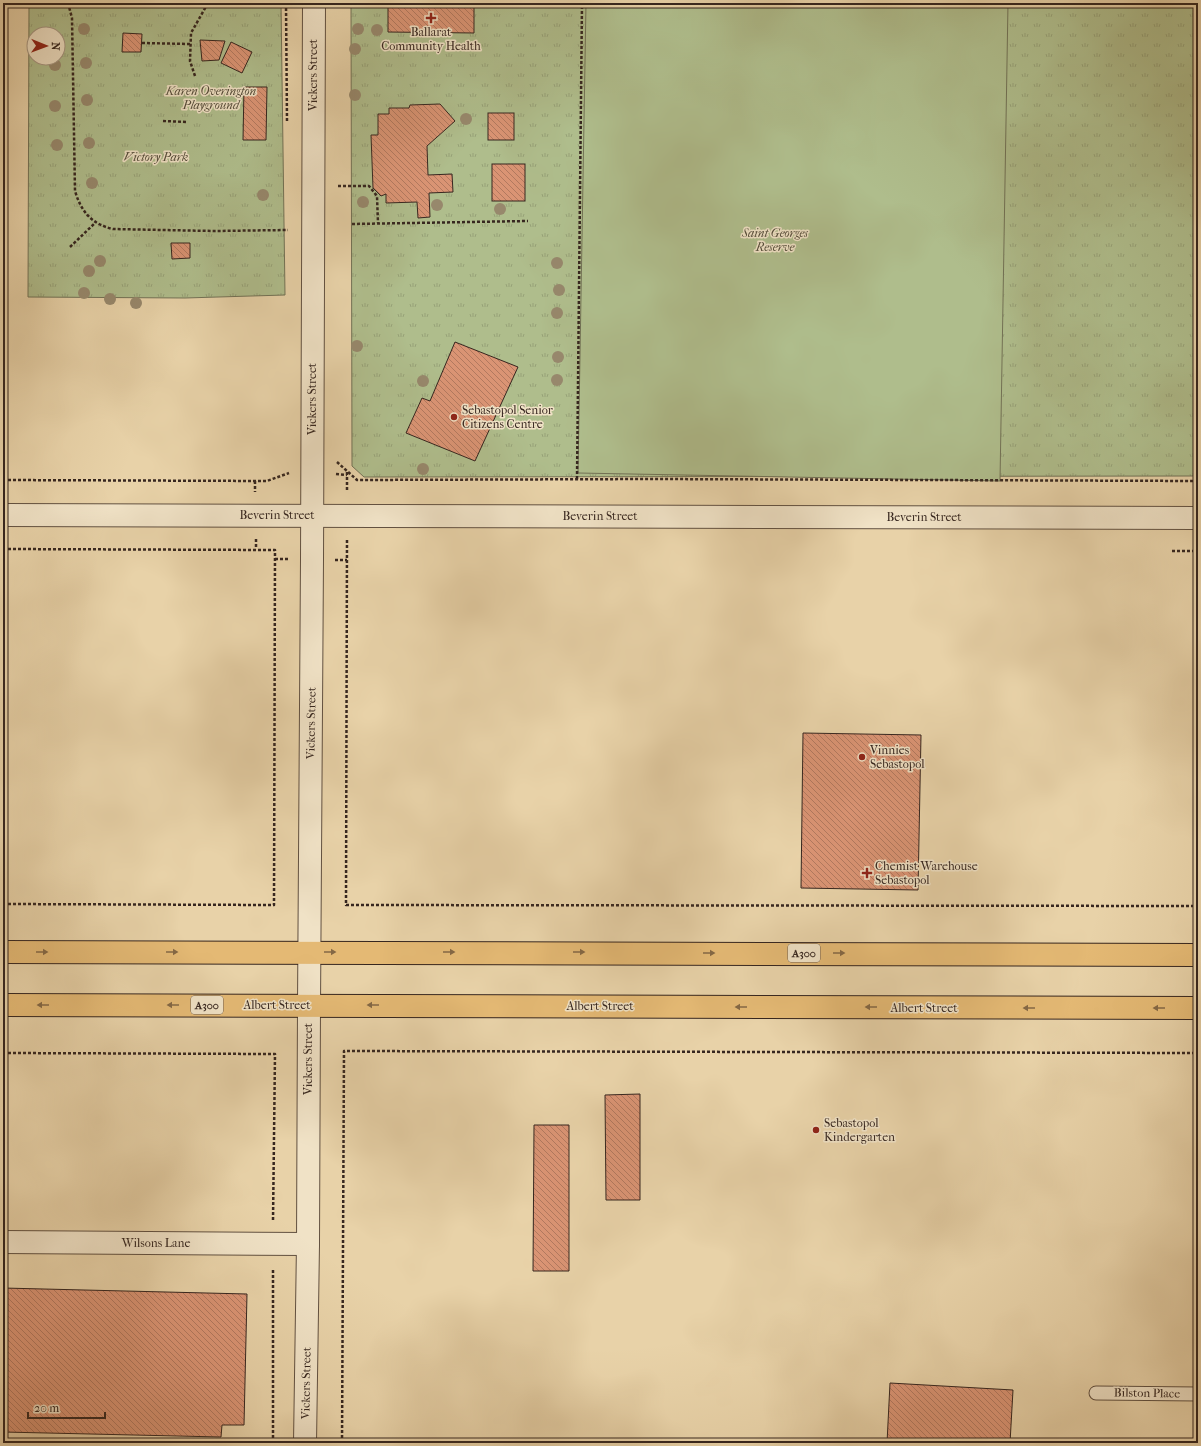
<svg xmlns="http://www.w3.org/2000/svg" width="1201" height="1446" font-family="'IM FELL French Canon',serif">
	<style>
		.grass { fill: url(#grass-tufts); stroke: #727256; fill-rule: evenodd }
		.garden { fill: #afbd8c; stroke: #727256 }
		.building { fill: url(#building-back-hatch); stroke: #36261f }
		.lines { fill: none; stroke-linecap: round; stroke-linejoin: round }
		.service-casing { stroke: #625141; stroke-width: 15 }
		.minor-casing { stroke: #625141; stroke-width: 24 }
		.tertiary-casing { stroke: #625141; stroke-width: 24 }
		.trunk-casing { stroke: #36261f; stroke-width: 24 }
		.path { stroke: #36261f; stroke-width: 2.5; stroke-dasharray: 3 2; stroke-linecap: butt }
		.service { stroke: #f0e2c6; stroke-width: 13 }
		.minor { stroke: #f0e2c6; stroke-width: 22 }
		.tertiary { stroke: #f0e2c6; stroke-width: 22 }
		.trunk { stroke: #e4b974; stroke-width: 22 }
		.tree { fill: #97886c }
		.oneway { fill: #846845 }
		.poi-dot { fill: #8f2418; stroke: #f0e2c6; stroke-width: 1.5 }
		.labels { text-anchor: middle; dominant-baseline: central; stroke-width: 3; stroke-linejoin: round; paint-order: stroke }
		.shield { fill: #f0e2c6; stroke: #6e5e51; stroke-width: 1 }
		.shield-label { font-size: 11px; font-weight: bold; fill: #36261f }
		.poi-label { font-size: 12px; fill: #36261f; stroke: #f0e2c6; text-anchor: start }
		.street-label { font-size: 12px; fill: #36261f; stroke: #f0e2c6 }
		.park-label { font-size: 12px; font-style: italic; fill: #544c3a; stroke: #f0e2c6 }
	</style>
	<defs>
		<pattern id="grass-tufts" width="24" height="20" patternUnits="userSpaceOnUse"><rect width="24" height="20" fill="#afbd8c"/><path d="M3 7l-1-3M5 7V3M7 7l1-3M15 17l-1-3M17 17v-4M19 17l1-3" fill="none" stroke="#97a278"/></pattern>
		<pattern id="building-back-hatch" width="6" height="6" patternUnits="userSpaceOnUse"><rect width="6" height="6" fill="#da9474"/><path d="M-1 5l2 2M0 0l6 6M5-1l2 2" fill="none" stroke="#b2795f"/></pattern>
	</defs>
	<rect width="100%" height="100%" fill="#e8d2a8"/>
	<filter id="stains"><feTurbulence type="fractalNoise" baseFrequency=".005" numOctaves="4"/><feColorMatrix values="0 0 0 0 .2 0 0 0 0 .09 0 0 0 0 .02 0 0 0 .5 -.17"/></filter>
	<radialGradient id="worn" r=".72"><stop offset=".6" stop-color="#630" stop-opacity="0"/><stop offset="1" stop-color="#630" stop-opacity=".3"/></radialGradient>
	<g class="grass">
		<path d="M29,3H281L285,295L185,298L28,297ZM34,34H58V58H34Z"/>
		<path d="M351,3H1198V476L364,477L352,466Z"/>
	</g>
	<path class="garden" d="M586,3H1008L1000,481L578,473Z"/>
	<g class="building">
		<path d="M388,3H474V33L388,32Z"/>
		<path d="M123,33L142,34L141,52H122Z"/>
		<path d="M200,40L225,41L219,60L202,61Z"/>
		<path d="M231,42L252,52L242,73L221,63Z"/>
		<path d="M244,87H267L266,140H243Z"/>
		<path d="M440,104L455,121L427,146L428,175L452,174L453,192L429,193L430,217L418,218L417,202L386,203V194L381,196L373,188L371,135H378V114H389V108H409L410,105Z"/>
		<rect x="488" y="113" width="26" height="27"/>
		<rect x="492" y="164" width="33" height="37"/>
		<path d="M171,243H190V258L172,259Z"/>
		<path d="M455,342L518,367L475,461L406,433L422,398L430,401Z"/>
		<path d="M803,733L921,735L918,890L801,888Z"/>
		<path d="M640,1094V1200H606L605,1095Z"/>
		<path d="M534,1125H569V1271H533Z"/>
		<path d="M3,1288L247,1294L244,1425H222L221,1437L3,1432Z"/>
		<path d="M890,1383L1013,1390L1010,1443H887Z"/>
	</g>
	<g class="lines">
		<g class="service-casing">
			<path id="service" d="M1096,1393L1198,1394"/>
		</g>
		<g class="minor-casing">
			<g id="minor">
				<path d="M3,515L1198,518"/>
				<path d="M3,1242L308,1244"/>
				<path d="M305,1443L308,1244L309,1005"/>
			</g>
		</g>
		<g class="tertiary-casing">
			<path id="tertiary" d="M309,1005L312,560L314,3"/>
		</g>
		<g class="trunk-casing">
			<g id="trunk">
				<path d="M3,952L1198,955"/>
				<path d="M3,1005L1198,1008"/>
			</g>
		</g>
		<g class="path">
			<path d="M68,3L72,18L75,191C81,211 91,224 113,229L214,231L288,230"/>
			<path d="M286,3L287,121"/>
			<path d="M142,43L190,44"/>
			<path d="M195,76L190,61L191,33L208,3"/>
			<path d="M163,121L187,122"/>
			<path d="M338,186H369L377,196L378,223"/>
			<path d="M352,224L528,221"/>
			<path d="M70,247L95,223"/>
			<path d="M337,462L357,480L653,479L1198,481"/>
			<path d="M347,472V491"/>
			<path d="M336,474L347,475"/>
			<path d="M577,479L582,3"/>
			<path d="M3,480L267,481L289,473"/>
			<path d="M255,481V492"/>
			<path d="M256,539V549"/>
			<path d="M347,540L346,905L1198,906"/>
			<path d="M3,549L275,550L274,905L3,904"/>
			<path d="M1172,551H1198"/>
			<path d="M275,559H288"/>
			<path d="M335,560H347"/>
			<path d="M3,1053L275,1054L273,1221"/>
			<path d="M273,1443V1268"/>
			<path d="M342,1443L344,1051L1198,1053"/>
		</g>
		<use href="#service" class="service"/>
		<use href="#minor" class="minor"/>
		<use href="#tertiary" class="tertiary"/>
		<use href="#trunk" class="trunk"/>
	</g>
	<g class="tree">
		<circle cx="84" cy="29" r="6"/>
		<circle cx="358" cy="29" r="6"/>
		<circle cx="377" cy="30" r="6"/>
		<circle cx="355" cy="49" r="6"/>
		<circle cx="86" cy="63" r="6"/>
		<circle cx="55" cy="65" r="6"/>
		<circle cx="355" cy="95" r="6"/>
		<circle cx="87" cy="100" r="6"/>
		<circle cx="55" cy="106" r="6"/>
		<circle cx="466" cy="119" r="6"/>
		<circle cx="89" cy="143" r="6"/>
		<circle cx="57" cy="145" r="6"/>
		<circle cx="92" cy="183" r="6"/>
		<circle cx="263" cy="195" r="6"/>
		<circle cx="363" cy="202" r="6"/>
		<circle cx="437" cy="205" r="6"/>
		<circle cx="500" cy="209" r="6"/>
		<circle cx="100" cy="261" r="6"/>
		<circle cx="557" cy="263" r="6"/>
		<circle cx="89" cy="271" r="6"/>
		<circle cx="559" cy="290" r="6"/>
		<circle cx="84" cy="293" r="6"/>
		<circle cx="110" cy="299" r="6"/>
		<circle cx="136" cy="303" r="6"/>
		<circle cx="557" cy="313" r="6"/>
		<circle cx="357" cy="346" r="6"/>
		<circle cx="558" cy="357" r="6"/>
		<circle cx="557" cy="380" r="6"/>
		<circle cx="423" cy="381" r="6"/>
		<circle cx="423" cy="469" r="6"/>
	</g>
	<defs><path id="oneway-solid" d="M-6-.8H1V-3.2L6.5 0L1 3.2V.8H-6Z"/></defs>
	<g class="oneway">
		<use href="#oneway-solid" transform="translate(42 952)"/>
		<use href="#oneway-solid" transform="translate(172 952)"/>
		<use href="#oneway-solid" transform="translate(330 952)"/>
		<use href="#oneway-solid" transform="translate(449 952)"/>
		<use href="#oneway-solid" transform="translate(579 952)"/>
		<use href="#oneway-solid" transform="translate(709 953)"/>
		<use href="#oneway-solid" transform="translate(839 953)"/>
		<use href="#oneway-solid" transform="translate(43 1005) rotate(-180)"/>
		<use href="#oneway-solid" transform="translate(173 1005) rotate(-180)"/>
		<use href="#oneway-solid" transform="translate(373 1005) rotate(-180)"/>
		<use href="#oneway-solid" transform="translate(741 1007) rotate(-180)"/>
		<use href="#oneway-solid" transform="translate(871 1007) rotate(-180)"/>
		<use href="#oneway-solid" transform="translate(1029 1008) rotate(-180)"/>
		<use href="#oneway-solid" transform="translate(1159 1008) rotate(-180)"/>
	</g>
	<g class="poi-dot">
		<path d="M429 12h4v4h4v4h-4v4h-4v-4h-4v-4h4z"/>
		<circle cx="454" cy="417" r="4"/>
		<circle cx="862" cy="757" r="4"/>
		<path d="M865 867h4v4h4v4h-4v4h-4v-4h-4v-4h4z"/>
		<circle cx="816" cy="1130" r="4"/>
	</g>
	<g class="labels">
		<g class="shield">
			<rect x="788" y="944" width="32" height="18" rx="3"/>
			<rect x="191" y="996" width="32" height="18" rx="3"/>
		</g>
		<g class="shield-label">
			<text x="804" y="953">A300</text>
			<text x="207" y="1005">A300</text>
		</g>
		<g class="poi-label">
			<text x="431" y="32" text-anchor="middle">Ballarat<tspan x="431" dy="14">Community Health</tspan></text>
			<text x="462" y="410">Sebastopol Senior<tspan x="462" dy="14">Citizens Centre</tspan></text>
			<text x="870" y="750">Vinnies<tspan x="870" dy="14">Sebastopol</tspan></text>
			<text x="875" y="866">Chemist Warehouse<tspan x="875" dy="14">Sebastopol</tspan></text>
			<text x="824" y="1123">Sebastopol<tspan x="824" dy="14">Kindergarten</tspan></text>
		</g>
		<g class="street-label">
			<text transform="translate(313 75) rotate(-90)">Vickers Street</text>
			<text transform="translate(312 399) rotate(-90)">Vickers Street</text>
			<text x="277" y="515">Beverin Street</text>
			<text x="600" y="516">Beverin Street</text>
			<text x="924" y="517">Beverin Street</text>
			<text transform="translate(311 723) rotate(-89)">Vickers Street</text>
			<text x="277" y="1005">Albert Street</text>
			<text x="600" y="1006">Albert Street</text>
			<text x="924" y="1008">Albert Street</text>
			<text transform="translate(308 1059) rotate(-90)">Vickers Street</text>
			<text x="156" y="1243">Wilsons Lane</text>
			<text transform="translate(306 1383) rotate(-89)">Vickers Street</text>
			<text transform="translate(1147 1393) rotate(1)">Bilston Place</text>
		</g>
		<g class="park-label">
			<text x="211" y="91">Karen Overington<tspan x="211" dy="14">Playground</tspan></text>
			<text x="156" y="157">Victory Park</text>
			<text x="775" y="233">Saint Georges<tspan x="775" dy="14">Reserve</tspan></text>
		</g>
	</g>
	<rect width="1201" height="1446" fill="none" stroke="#e8d2a8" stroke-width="16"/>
	<rect x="4" y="4" width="1193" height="1438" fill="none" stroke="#36261f" stroke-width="2"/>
	<rect x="8" y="8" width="1185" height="1430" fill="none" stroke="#36261f"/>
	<g transform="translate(46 46) rotate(91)"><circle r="19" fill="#f0e2c6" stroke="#a69783"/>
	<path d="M0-3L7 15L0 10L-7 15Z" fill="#8f2418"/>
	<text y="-6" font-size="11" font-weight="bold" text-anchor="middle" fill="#36261f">N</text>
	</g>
	<path d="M28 1412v6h77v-6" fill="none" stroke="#36261f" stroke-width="2"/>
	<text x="34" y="1412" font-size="12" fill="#36261f" stroke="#f0e2c6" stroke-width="3" paint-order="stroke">20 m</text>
	<rect width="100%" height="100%" filter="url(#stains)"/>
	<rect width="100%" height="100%" fill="url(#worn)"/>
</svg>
